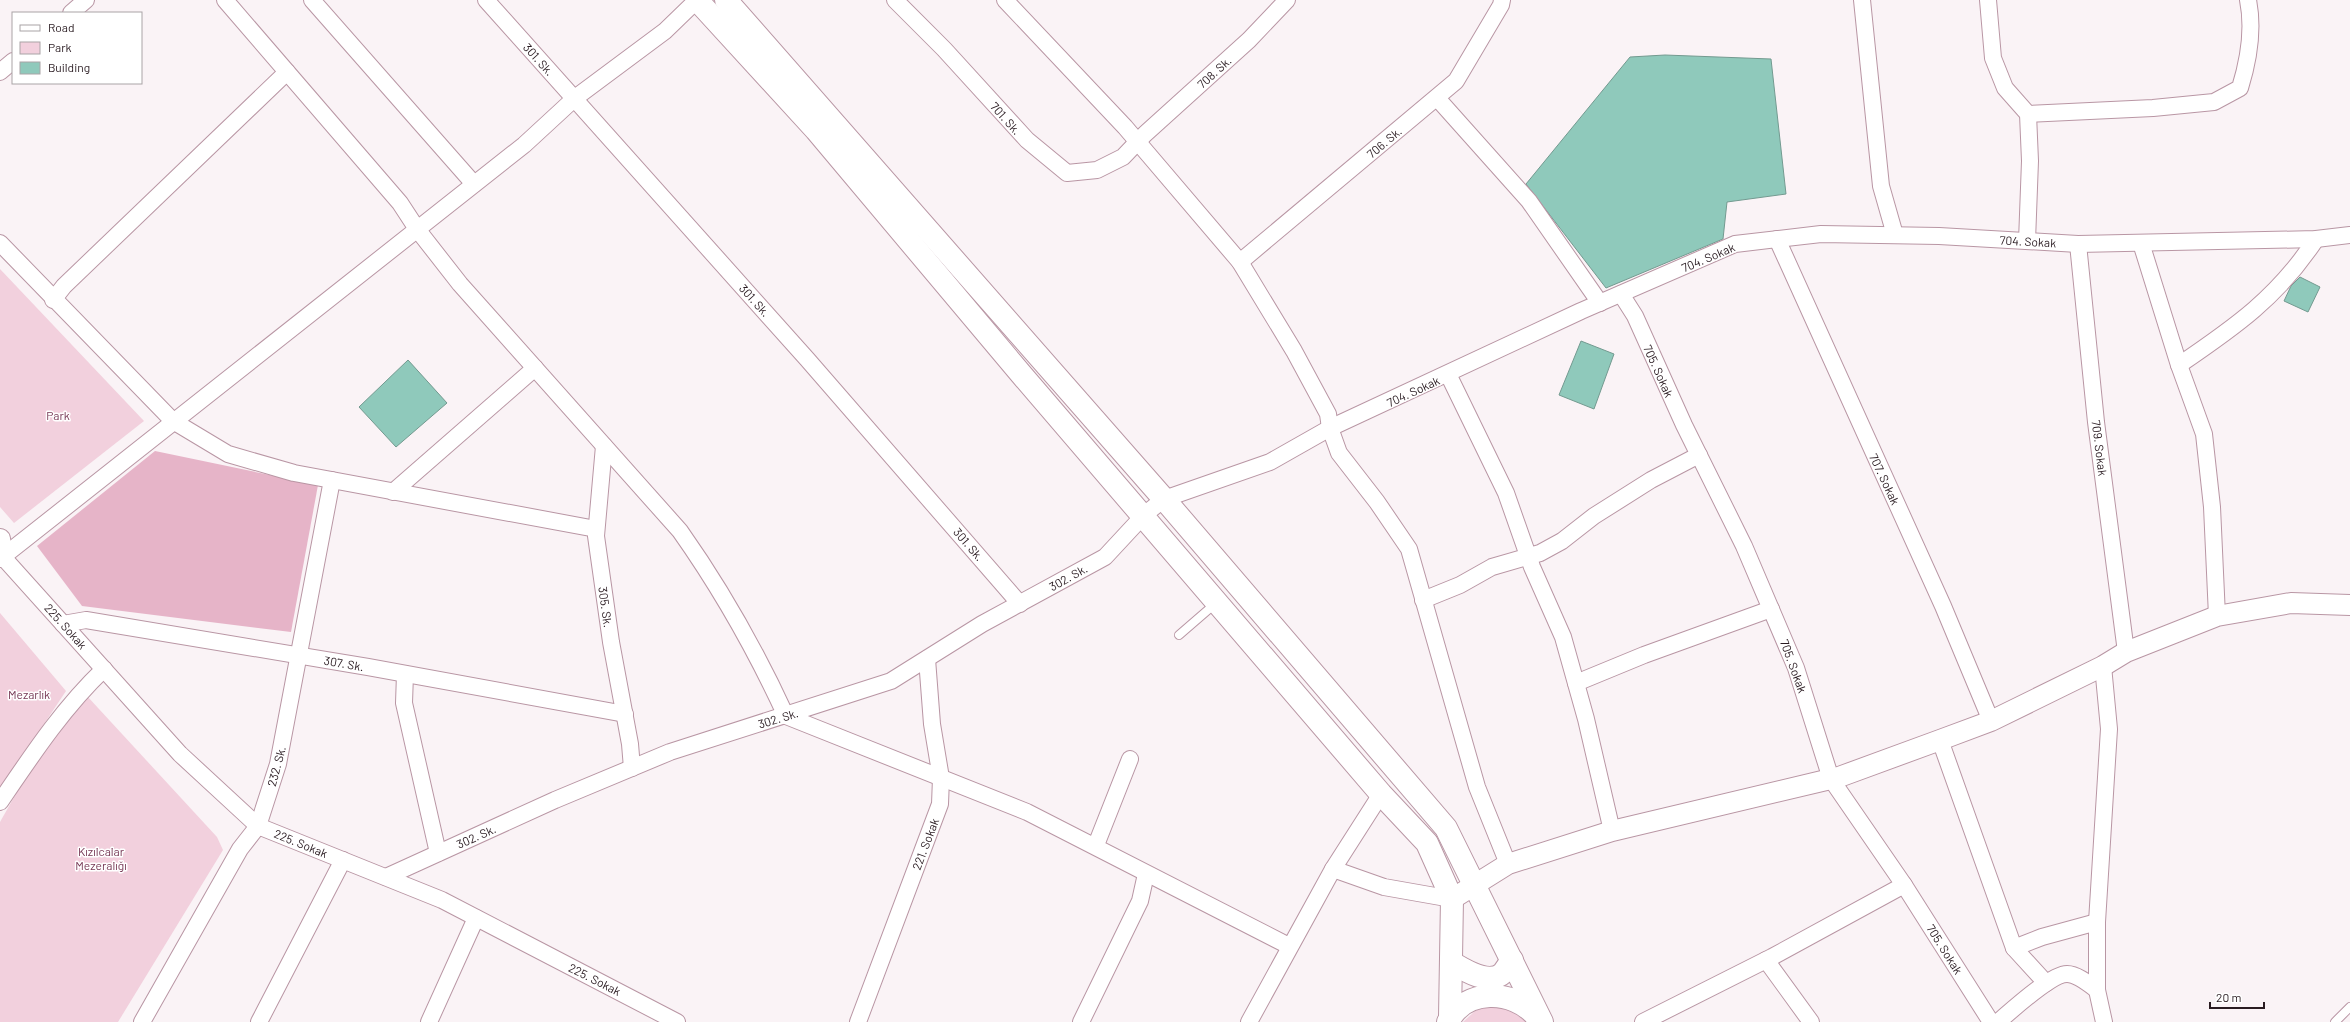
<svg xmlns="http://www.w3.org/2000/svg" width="2350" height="1022" font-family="Barlow,sans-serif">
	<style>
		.green { fill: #f2d0dd }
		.forest { fill: #e6b4c8 }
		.building { fill: #8fc9bb; stroke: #739a90 }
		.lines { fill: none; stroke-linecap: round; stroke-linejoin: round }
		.service-casing { stroke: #b996a4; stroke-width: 10 }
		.minor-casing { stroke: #b996a4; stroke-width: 18 }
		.tertiary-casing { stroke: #b996a4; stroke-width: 22 }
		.secondary-casing { stroke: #b996a4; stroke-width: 24 }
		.service { stroke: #fff; stroke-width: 8 }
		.minor { stroke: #fff; stroke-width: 16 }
		.tertiary { stroke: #fff; stroke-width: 20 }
		.secondary { stroke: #fff; stroke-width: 22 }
		.labels { text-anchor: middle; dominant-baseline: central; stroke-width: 3; stroke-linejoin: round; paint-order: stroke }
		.street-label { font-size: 12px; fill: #291b21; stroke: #fff }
		.park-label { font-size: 12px; fill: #753754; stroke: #fff }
	</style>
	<rect width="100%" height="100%" fill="#faf3f6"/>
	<g class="green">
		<path d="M0,269L144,421L14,523L0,507Z"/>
		<path d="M0,613L66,691L0,790Z"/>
		<path d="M87,696L217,837L223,850L118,1022H0V822L34,762Z"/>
		<path d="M1487,1006L1514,1009L1529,1022H1463L1475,1011Z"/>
	</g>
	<path class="forest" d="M155,451L318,485L291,632L82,606L37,546Z"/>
	<g class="building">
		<path d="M1665,55L1771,59L1786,194L1727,202L1723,239L1606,288L1526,184L1630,57Z"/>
		<path d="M2300,277L2320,287L2308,312L2284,301L2291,286Z"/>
		<path d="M1581,341L1614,354L1594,409L1559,395Z"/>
		<path d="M408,360L447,403L396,447L359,407Z"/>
	</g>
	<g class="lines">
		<g class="service-casing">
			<g id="service">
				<path d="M1179,635L1216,603"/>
				<path d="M2335,1022L2350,1007"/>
			</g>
		</g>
		<g class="minor-casing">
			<g id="minor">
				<path d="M225,0L400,203L417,229L460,284L680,531C721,589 756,651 786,716L1027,812L1289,946"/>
				<path d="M312,0L474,184"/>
				<path d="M486,0L807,359L1020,604"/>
				<path d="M895,0L944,49L1027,140L1067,173L1097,170L1123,157L1145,134L1249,40L1287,0"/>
				<path d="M1005,0L1125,127L1240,262L1294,351L1328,414L1330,428L1339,453L1377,502L1409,549L1477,787L1508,864"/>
				<path d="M1862,0L1881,186L1895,235"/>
				<path d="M1988,0L1993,58L2005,88L2028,114L2030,161L2027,241"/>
				<path d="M71,13L86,0"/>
				<path d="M0,72L13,61"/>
				<path d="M1437,98L1529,201L1600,303"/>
				<path d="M2028,114L2153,108L2214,102L2240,88C2249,59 2254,30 2248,0"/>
				<path d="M1777,239L1943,606L1991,721"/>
				<path d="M0,243L173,421L228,454L294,473L596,529"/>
				<path d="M2141,243L2179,365L2204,434L2212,507L2217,616"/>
				<path d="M2078,244L2096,422L2126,652"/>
				<path d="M1240,262L1456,81L1501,5L1502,0"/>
				<path d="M1621,294L1635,316L1684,425L1744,546L1796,668L1831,779L1904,885L1991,1022"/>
				<path d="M53,300L64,286L287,72"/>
				<path d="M2179,365C2235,327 2278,297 2316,239"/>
				<path d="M1448,374L1506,493L1532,567L1563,637L1586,719L1612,831"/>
				<path d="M604,446L596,536L611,642L630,744L632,768"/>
				<path d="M393,492L535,368"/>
				<path d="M3,557L180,754L258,826L442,900L677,1022"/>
				<path d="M0,559L524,145L575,98L665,31L697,0"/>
				<path d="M1423,600L1460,585L1492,567L1540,553L1562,541L1594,516L1651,480L1699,455"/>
				<path d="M63,624L86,620L368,667L625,714"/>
				<path d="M2103,666L2109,729L2097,922V990L2104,1022"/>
				<path d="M405,674L404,703L438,853"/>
				<path d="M1576,683L1644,655L1771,609"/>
				<path d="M1940,740L2014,948L2046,983"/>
				<path d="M0,802C32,755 63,708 104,669"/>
				<path d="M1098,840L1130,759"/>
				<path d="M1333,869L1384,887L1452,899"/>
				<path d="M386,877L555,800L670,752L891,681L982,624L1105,557L1144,515L1164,499L1270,462L1330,428L1581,311L1735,244L1821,234L1939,236L2078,244L2316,239L2350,235"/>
				<path d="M2014,948L2042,937L2097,922"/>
				<path d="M1766,960L1811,1022"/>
				<path d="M142,1022L240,849L258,826L278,764L332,480"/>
				<path d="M259,1022L343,860"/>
				<path d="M429,1022L476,918"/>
				<path d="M858,1022L940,804L941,778L932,724L927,659"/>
				<path d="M1081,1022L1140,901L1146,874"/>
				<path d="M1249,1022L1333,869L1381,794"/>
				<path d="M1643,1022L1772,957L1904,885"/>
				<path d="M1998,1022C2011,1011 2051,974 2067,974C2077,974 2089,984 2097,990"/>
			</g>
		</g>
		<g class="tertiary-casing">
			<g id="tertiary">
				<path d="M0,539L3,557L0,555"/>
				<path d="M1452,899L1508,864L1612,831L1839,777L1940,740L1991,721L2103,666L2126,652L2217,616L2291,603L2350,605"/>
			</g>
		</g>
		<g class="secondary-casing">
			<g id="secondary">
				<path d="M697,0L816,130L1021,374L1381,794L1427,843L1452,899L1450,1017"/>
				<path d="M726,0L1164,499L1446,828L1542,1022"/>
				<path d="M1451,962C1464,970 1489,986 1503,973C1506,969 1509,964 1512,960"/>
				<path d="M1448,1022C1465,988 1513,989 1536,1016"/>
			</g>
		</g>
		<use href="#service" class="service"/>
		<use href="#minor" class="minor"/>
		<use href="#tertiary" class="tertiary"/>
		<use href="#secondary" class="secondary"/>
	</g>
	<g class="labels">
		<g class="street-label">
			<text transform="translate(539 59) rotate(48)">301. Sk.</text>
			<text transform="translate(1214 72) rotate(-42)">708. Sk.</text>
			<text transform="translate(1006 118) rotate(48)">701. Sk.</text>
			<text transform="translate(1384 142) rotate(-40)">706. Sk.</text>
			<text transform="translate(2028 241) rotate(3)">704. Sokak</text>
			<text transform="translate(1708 257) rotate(-23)">704. Sokak</text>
			<text transform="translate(755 300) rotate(48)">301. Sk.</text>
			<text transform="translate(1659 371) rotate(66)">705. Sokak</text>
			<text transform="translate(1413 391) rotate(-25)">704. Sokak</text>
			<text transform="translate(2100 448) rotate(83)">709. Sokak</text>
			<text transform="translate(1885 479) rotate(65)">707. Sokak</text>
			<text transform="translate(969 544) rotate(49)">301. Sk.</text>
			<text transform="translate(1068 577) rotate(-29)">302. Sk.</text>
			<text transform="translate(606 607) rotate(82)">305. Sk.</text>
			<text transform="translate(66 626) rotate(48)">225. Sokak</text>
			<text transform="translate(344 663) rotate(10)">307. Sk.</text>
			<text transform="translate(1794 666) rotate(70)">705. Sokak</text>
			<text transform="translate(778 718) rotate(-17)">302. Sk.</text>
			<text transform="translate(276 766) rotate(-75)">232. Sk.</text>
			<text transform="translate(476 836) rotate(-24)">302. Sk.</text>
			<text transform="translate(301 843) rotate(22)">225. Sokak</text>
			<text transform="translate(925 844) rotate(-69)">221. Sokak</text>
			<text transform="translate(1945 949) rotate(58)">705. Sokak</text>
			<text transform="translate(595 979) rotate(27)">225. Sokak</text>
		</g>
		<g class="park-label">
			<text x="58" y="415">Park</text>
			<text x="29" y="694">Mezarlık</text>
			<text x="101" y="851">Kızılcalar<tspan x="101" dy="14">Mezeralığı</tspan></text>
		</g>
	</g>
	<rect x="12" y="12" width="130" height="72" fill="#ffffff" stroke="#a9a4a6"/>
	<rect x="20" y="25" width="20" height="6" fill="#ffffff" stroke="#a9a4a6"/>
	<text x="48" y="32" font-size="12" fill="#291b21">Road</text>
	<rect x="20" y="42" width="20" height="12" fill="#f2d0dd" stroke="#a9a4a6"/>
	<text x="48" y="52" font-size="12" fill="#291b21">Park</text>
	<rect x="20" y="62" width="20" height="12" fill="#8fc9bb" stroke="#a9a4a6"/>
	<text x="48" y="72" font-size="12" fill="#291b21">Building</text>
	<path d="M2210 1002v6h54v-6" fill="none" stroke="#291b21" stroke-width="2"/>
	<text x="2216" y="1002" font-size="12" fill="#291b21" stroke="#ffffff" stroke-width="3" paint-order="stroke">20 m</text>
</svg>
